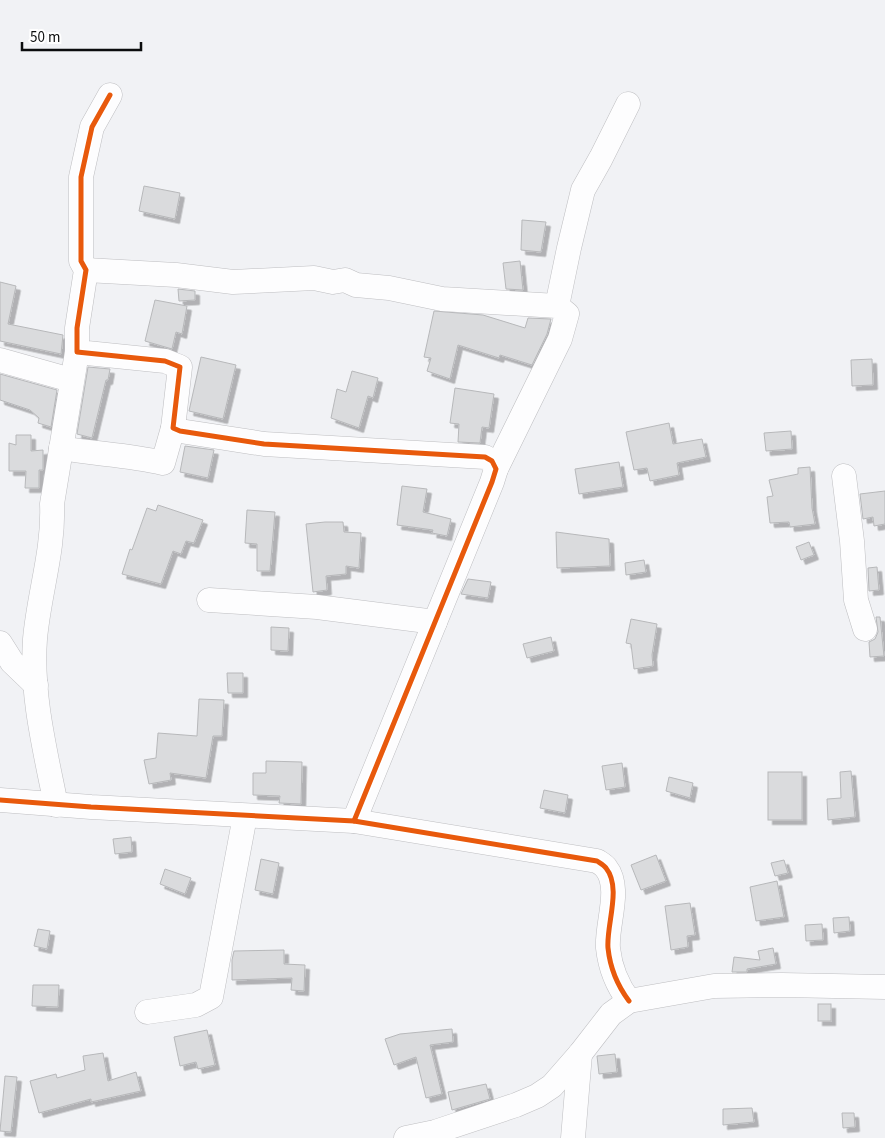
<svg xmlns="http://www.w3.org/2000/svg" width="885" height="1138" font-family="'Source Sans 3',sans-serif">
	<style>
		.building { fill: #dadbdd; stroke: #b7b8ba; filter: url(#shadow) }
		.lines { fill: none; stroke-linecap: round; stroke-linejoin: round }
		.minor-casing { stroke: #bebec1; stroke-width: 25 }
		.minor { stroke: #fdfdfe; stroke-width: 24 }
		.cycleway-casing { stroke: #fff; stroke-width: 8 }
		.cycleway { stroke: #e8590c; stroke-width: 5 }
	</style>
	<defs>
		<filter id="shadow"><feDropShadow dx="4.5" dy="4.5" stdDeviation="0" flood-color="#0004"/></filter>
	</defs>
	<rect width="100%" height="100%" fill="#f1f2f5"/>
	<g class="building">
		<path d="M144,186L180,193L175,219L139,211Z"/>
		<path d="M522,220L546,222L541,252L521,250Z"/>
		<path d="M520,261L523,290L506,289L503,263Z"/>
		<path d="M0,282L16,286L8,324L63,335L61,354L0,341Z"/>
		<path d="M178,289L195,291V300L179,301Z"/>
		<path d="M155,300L187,306L182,334L176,332L172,349L145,341Z"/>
		<path d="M434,311L483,315L525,328L528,318L551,319L547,334L532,365L500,355L499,358L458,345L450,379L427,371L431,358L424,357Z"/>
		<path d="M201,357L236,365L223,419L189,411Z"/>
		<path d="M872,359L873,385L852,386L851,360Z"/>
		<path d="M88,367L110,369L108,380H106L92,438L77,434Z"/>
		<path d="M352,371L378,378L373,398L368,396L359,428L331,418L337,389L346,392Z"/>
		<path d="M0,374L57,390L51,427L38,423L39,418L30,410L0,400Z"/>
		<path d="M455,388L494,394L489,428L482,427L480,443L458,442L459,424L450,423Z"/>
		<path d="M669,423L673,444L702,439L706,457L677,463L679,475L650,481L647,468L634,470L626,432Z"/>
		<path d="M791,431L792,449L766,451L764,433Z"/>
		<path d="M16,435H31V451L43,450V470H39V488H25L26,471H9V443L16,445Z"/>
		<path d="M185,446L214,450L208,478L180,472Z"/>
		<path d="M619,462L623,487L579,494L575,469Z"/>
		<path d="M810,467L812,508L815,524L790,527L789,522L770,523L767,497L773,496L769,480L798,474V468Z"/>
		<path d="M402,486L427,489L423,512L451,519L447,536L432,533L433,530L397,525Z"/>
		<path d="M885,491V524L874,526L873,517L863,519L860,494Z"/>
		<path d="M158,505L203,520L194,543L186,541L181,554L173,551L161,584L122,574L130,549L132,550L147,508L156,511Z"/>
		<path d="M247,510L275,512L270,571H257V544L245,543Z"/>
		<path d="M325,522H343L344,532L361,533L359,568L346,566V574L326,576L327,590L313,592L306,524Z"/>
		<path d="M556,532L609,539L610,566L557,568Z"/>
		<path d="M809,542L814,555L801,560L796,547Z"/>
		<path d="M644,560L646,572L626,575L625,563Z"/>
		<path d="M877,567L879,590L869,591L868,568Z"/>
		<path d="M468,579L491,582L488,598L461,594Z"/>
		<path d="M876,617H880L884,656L870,657L869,642L875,639L878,632Z"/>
		<path d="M631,619L657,624L652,655L653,666L634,669L631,644L626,643Z"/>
		<path d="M271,627L289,628L288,651L271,650Z"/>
		<path d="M551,637L554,651L527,658L523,644Z"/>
		<path d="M227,673H243V693H228Z"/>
		<path d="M199,699L224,700L222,736H213L206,778L170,773L171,780L149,784L144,760L156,758L158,733L197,736Z"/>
		<path d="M266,761L302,762L301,804L279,803L280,796L253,795V773H266Z"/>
		<path d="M622,763L625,787L606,790L602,766Z"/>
		<path d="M851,771L855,817L828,820L827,799L841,798L840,772Z"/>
		<rect x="768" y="772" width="34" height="48"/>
		<path d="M669,777L693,783L690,798L666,791Z"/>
		<path d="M544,790L568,795L565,813L540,808Z"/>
		<path d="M131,837L132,852L115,854L113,839Z"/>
		<path d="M656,855L666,881L641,890L631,865Z"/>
		<path d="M261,859L279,863L273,894L255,890Z"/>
		<path d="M784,860L788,873L775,876L771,863Z"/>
		<path d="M165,869L191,878L185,894L160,884Z"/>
		<path d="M777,881L784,917L756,921L750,887Z"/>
		<path d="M690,903L695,935L687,936L688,947L671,950L665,906Z"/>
		<path d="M849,917L850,931L834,933L833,918Z"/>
		<path d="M822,924L823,940L806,941L805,925Z"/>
		<path d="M38,929L50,931L47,949L34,946Z"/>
		<path d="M773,948L776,964L747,969V972H732L734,957L760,960L758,951Z"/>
		<path d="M284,950V964L305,965L304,991L291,990L292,978L232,980V960L234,951Z"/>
		<path d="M33,985H59L58,1007L32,1006Z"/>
		<rect x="818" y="1004" width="13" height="17"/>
		<path d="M452,1029L453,1042L430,1045L442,1094L426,1098L416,1057L394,1065L385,1039L400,1034Z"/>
		<path d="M207,1030L215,1065L198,1069L196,1062L180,1066L174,1037Z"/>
		<path d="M103,1053L108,1081L136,1072L141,1091L91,1102V1099L39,1113L30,1081L56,1074L57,1078L85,1070L83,1056Z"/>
		<path d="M615,1054L617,1072L599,1074L597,1056Z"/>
		<path d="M5,1076L17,1077L11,1132L0,1131Z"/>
		<path d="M486,1084L490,1099L452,1110L448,1092Z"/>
		<path d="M752,1108L754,1122L723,1125V1109Z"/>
		<path d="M842,1113H854L855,1127L843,1128Z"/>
	</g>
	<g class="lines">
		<g class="minor-casing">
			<g id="minor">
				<path d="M110,95L92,127L81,177V261L86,270L77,328V352L165,361L180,367L173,428L180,431L264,444L485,457L492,461L496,469L492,482L354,821"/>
				<path d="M86,270L176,275L233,282L314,278L333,282L345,280L356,285L389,288L442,299L557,306L567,314L560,339L496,469"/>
				<path d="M557,306L569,248L583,190L601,158L628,104"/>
				<path d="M0,360L71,380"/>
				<path d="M61,448C95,454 129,455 163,463L173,428"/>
				<path d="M844,476L852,541L856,600L865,629"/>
				<path d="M209,600L317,607L435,622"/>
				<path d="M0,643L12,662L36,685"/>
				<path d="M0,800L91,807L354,821L597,861C600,863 604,865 606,868C622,888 606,925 608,948C610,967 617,985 629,1001"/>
				<path d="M56,805C45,750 31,695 35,639C39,593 54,551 52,504L77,352"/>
				<path d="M147,1012L196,1005L211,997L245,816"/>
				<path d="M406,1138L435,1132L516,1105L537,1096L552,1086L580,1054L611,1014L629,1001L714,986L782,985L885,987"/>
				<path d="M573,1138L580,1054"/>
			</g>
		</g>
		<use href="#minor" class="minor"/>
		<g class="cycleway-casing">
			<g id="cycleway">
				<path d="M110,95L92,127L81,177V261L86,270L77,328V352L165,361L180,367L173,428L180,431L264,444L485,457L492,461L496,469L492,482L354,821"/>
				<path d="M0,800L91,807L354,821L597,861C600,863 604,865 606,868C622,888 606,925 608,948C610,967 617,985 629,1001"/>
			</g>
		</g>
		<use href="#cycleway" class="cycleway"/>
	</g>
	<path d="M22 42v8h119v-8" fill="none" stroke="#0b0c0d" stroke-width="2.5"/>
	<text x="30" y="42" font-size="15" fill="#0b0c0d" stroke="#ffffff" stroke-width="4" paint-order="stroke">50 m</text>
</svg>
